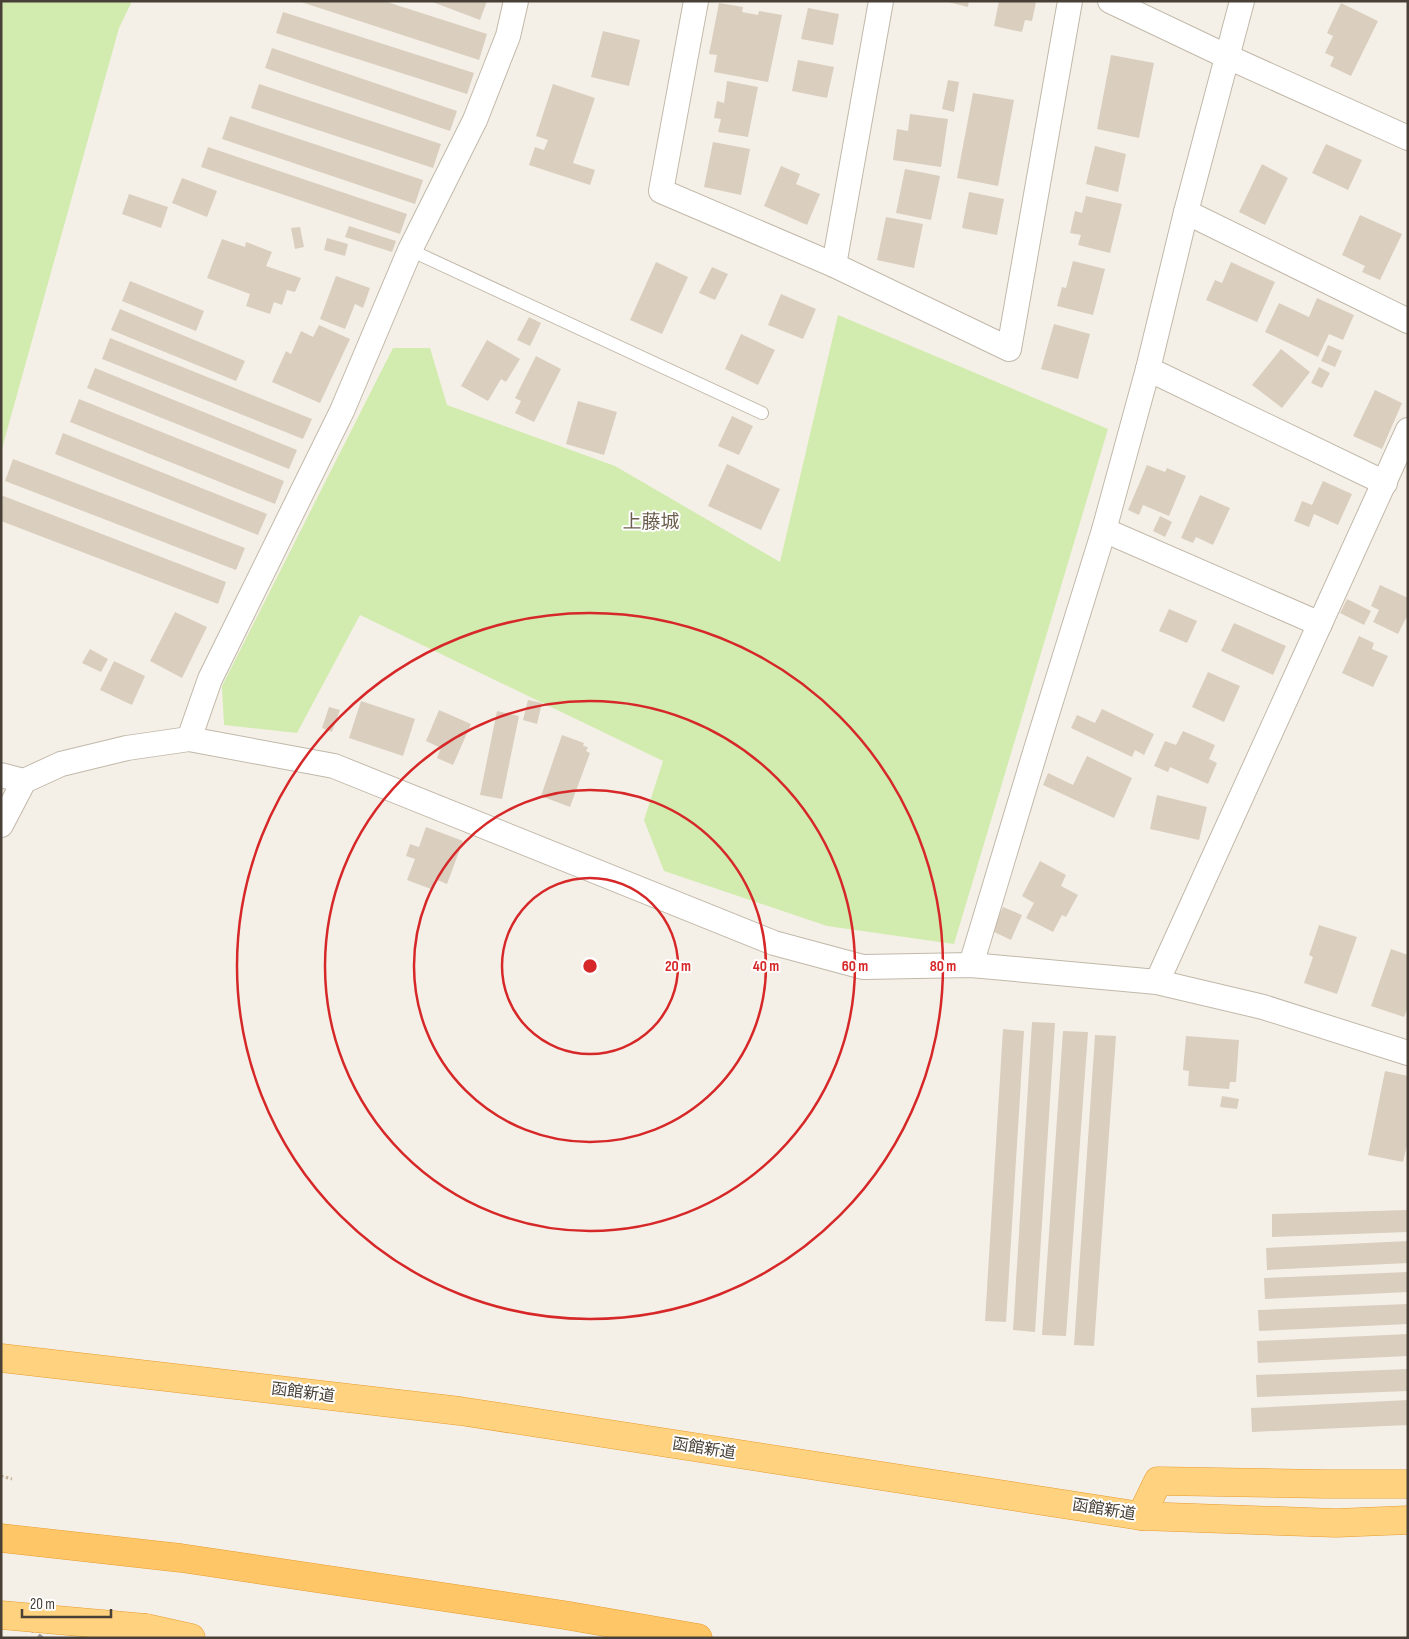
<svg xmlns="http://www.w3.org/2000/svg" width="1409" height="1639" font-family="'Sofia Sans Condensed','Noto Sans JP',sans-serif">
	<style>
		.green { fill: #d2ebae }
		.building { fill: #dacebf }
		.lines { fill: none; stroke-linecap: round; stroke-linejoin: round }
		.service-casing { stroke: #c1b8a9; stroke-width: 14 }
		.minor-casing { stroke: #c1b8a9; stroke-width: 26 }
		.trunk-casing { stroke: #e79c2f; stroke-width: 29 }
		.motorway-casing { stroke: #e79c2f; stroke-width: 29 }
		.path { stroke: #c4b399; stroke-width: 3; stroke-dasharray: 2.5 2.5; stroke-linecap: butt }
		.service { stroke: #fff; stroke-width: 12 }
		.minor { stroke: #fff; stroke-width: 24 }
		.trunk { stroke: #ffd27f; stroke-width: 28 }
		.motorway { stroke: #ffc668; stroke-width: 28 }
		.rail { stroke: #979797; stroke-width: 4; stroke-dasharray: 6 6; stroke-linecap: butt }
		.trunk-bridge-casing { stroke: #e79c2f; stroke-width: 29; stroke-linecap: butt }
		.trunk-bridge { stroke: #ffd27f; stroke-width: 28 }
		.ring { fill: none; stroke: #d62828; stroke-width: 2.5 }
		.labels { text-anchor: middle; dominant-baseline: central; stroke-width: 4; stroke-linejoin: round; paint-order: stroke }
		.street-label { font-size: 16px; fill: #484036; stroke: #fff }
		.quarter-label { font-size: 19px; fill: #6c5e4c; stroke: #fff }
		.centre { fill: #d62828; stroke: #fff; stroke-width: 2.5 }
		.ring-label { font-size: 15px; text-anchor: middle; font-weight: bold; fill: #d62828; stroke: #fff; stroke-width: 4; stroke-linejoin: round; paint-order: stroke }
	</style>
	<rect width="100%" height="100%" fill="#f5f0e7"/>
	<g class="green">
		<path d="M1,1H132L119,28L1,452Z"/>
		<path d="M838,315L1108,429L954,944L827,926L664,871L644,820L663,761L360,615L297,733L224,725L222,686L393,348H430L447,405L615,466L780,562Z"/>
	</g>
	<g class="building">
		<path d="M298,1H384L487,34L479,60Z"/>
		<path d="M430,1H487L480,20Z"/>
		<path d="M944,1H969L968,7Z"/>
		<path d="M999,1L1036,2L1032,21L1025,20L1022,32L994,26Z"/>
		<path d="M719,3L743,7L742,12L758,15L759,11L782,15L768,82L714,72L717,55L709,54Z"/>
		<path d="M1341,3L1378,21L1351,76L1330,66L1334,57L1325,53L1333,36L1327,33Z"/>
		<path d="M808,8L839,14L833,45L801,39Z"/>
		<path d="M283,12L474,73L467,94L276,33Z"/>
		<path d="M603,31L640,40L629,86L591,77Z"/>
		<path d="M272,48L457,111L450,131L265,68Z"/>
		<path d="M1111,55L1154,63L1139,138L1097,129Z"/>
		<path d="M798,60L834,67L827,98L792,91Z"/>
		<path d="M948,80L959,82L954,112L942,109Z"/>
		<path d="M727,81L758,87L748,137L718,132L721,119L714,118L717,101L724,103Z"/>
		<path d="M259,84L441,144L433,168L251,108Z"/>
		<path d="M553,84L595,98L573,163L595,170L590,185L529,165L535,147L544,150L548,140L536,136Z"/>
		<path d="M973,93L1014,100L998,186L957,178Z"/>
		<path d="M910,114L948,119L941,167L893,160L897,129L908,131Z"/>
		<path d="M230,116L423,180L415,204L222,139Z"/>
		<path d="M713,142L750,149L741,195L704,187Z"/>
		<path d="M1326,144L1362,160L1348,190L1312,173Z"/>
		<path d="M1095,146L1126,154L1118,192L1086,184Z"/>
		<path d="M208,147L407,214L400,234L201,167Z"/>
		<path d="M1262,164L1288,178L1265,225L1239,212Z"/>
		<path d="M781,166L800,174L796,184L820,194L807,225L764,206Z"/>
		<path d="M905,169L940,176L931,220L896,213Z"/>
		<path d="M182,178L217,191L207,217L172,203Z"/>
		<path d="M969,192L1004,199L997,235L962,228Z"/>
		<path d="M129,194L168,207L161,228L122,214Z"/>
		<path d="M1086,196L1122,204L1110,253L1078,245L1081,235L1070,233L1075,211L1082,213Z"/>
		<path d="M1360,215L1402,234L1380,280L1362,272L1365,266L1342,255Z"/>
		<path d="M886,217L923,224L914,268L877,260Z"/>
		<path d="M349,226L396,241L392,252L345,237Z"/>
		<path d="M300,227L304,247L295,249L291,228Z"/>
		<path d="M327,238L348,244L345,256L324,250Z"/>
		<path d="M222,239L245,247L246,242L272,252L266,266L301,278L295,292L287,290L282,305L274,302L270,314L246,306L250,294L207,278Z"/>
		<path d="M1073,261L1105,269L1093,315L1057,306L1062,287L1066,288Z"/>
		<path d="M656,262L688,277L662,334L630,320Z"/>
		<path d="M1231,262L1275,282L1257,322L1206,300L1215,280L1222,283Z"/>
		<path d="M712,267L728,274L715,300L699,293Z"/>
		<path d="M336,276L370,288L363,308L355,304L345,329L320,319Z"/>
		<path d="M130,281L204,311L196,331L122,301Z"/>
		<path d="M781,294L816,309L803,339L768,325Z"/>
		<path d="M1317,298L1354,315L1343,340L1329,334L1318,357L1265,332L1279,303L1309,317Z"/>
		<path d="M120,309L245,361L236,381L111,330Z"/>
		<path d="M529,317L541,323L530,346L517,340Z"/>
		<path d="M1054,324L1090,334L1078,379L1041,369Z"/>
		<path d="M319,325L350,339L320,403L272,382L286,351L291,354L301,331L313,337Z"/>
		<path d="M741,334L775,350L758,385L725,369Z"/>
		<path d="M110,338L312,419L303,439L102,359Z"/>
		<path d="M487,340L520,359L506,382L501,379L488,401L461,386Z"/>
		<path d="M1328,345L1342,351L1335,367L1321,361Z"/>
		<path d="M1281,349L1310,372L1282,408L1252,385Z"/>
		<path d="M536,356L561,369L534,422L515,413L521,401L515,398Z"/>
		<path d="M1319,367L1330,373L1322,388L1311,383Z"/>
		<path d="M95,368L297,450L289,469L87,388Z"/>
		<path d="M1375,390L1402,403L1382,449L1353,436Z"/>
		<path d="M79,399L284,481L275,504L70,422Z"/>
		<path d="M578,401L617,412L604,455L566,444Z"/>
		<path d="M732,416L753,426L739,455L718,446Z"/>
		<path d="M63,433L267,514L258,535L55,454Z"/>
		<path d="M13,459L245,548L236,570L5,481Z"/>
		<path d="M727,464L780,489L761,530L708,506Z"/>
		<path d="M1147,465L1165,472L1167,468L1186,476L1169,516L1143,505L1139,515L1128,510Z"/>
		<path d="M1323,481L1352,494L1338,525L1314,514L1309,527L1294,521L1302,501L1312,505Z"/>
		<path d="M1,495L226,582L218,604L1,521Z"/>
		<path d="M1200,495L1230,508L1213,545L1196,537L1193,543L1181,538Z"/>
		<path d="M1160,516L1172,522L1165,537L1153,531Z"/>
		<path d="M1380,585L1408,598V614L1398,634L1373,622L1379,610L1371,606Z"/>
		<path d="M1347,599L1371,611L1364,625L1340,613Z"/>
		<path d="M1169,609L1197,621L1187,643L1159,631Z"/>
		<path d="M175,612L207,627L182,678L150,661Z"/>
		<path d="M1234,623L1286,646L1273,675L1221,651Z"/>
		<path d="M1359,636L1374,643L1372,649L1388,656L1373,687L1342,673Z"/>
		<path d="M90,649L108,659L101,672L82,663Z"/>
		<path d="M114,661L145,676L132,705L100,690Z"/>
		<path d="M1208,672L1240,686L1224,722L1192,707Z"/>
		<path d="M528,700L542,703L537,724L523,720Z"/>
		<path d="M361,701L415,719L403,756L349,738Z"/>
		<path d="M329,707L340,710L332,732L322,728Z"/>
		<path d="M1102,709L1154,734L1144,755L1135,750L1132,757L1071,728L1077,715L1095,723Z"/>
		<path d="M439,710L471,724L453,765L437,758L441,748L426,741Z"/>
		<path d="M497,711L519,716L502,799L480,795Z"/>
		<path d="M1183,731L1215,745L1209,759L1217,763L1208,784L1170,767L1168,772L1154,766L1165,741L1176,745Z"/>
		<path d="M562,735L584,743L583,746L588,747L586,751L590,753L570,807L541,796Z"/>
		<path d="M1087,756L1132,778L1114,818L1043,785L1048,773L1073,785Z"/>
		<path d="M1157,795L1207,807L1199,840L1150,829Z"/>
		<path d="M426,827L463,841L447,884L435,879L431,889L407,880L415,859L406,856L410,844L419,847Z"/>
		<path d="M1040,861L1066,875L1061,886L1078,895L1066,917L1062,915L1053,932L1026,918L1034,903L1022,896Z"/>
		<path d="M1003,907L1022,915L1011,940L992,931Z"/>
		<path d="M1319,925L1357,937L1337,994L1304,983L1313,957L1309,955Z"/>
		<path d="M1391,949L1408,955V1007L1404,1017L1371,1006Z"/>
		<path d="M1032,1022L1055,1023L1035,1332L1013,1330Z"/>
		<path d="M1003,1029L1024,1031L1006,1322L985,1321Z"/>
		<path d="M1063,1031L1088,1032L1066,1336L1042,1335Z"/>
		<path d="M1095,1035L1116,1036L1094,1346L1074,1345Z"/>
		<path d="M1186,1036L1239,1040L1236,1082H1230L1229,1089L1188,1086L1189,1071L1183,1070Z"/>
		<path d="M1385,1071L1408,1076V1141L1403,1162L1368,1155Z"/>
		<path d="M1222,1096L1239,1099L1237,1109L1220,1107Z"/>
		<path d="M1408,1210V1232L1272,1237V1214Z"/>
		<path d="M1408,1241V1263L1267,1270L1266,1248Z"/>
		<path d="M1408,1272V1292L1265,1299L1264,1278Z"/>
		<path d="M1408,1304V1324L1259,1331L1258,1310Z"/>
		<path d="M1408,1334V1356L1258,1363L1257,1341Z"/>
		<path d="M1408,1369V1391L1257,1397L1256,1375Z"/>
		<path d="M1408,1400V1425L1252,1432L1251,1408Z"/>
	</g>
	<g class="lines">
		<g class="service-casing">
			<path id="service" d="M410,250L762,413"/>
		</g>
		<g class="minor-casing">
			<g id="minor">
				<path d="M696,1L661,191L834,265L1009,349L1070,1"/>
				<path d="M1110,1L1228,57L1408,138"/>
				<path d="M1186,212L1408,321"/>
				<path d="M834,265L881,1"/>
				<path d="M1148,369L1385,483"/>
				<path d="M1104,530L1320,624"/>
				<path d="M189,739L210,679L342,411L410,250L475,120L508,36L516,1"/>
				<path d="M1,775L24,781L61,764L127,748L189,739L334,766L774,943L863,967L971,965L1157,982L1263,1007L1408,1053"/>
				<path d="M1,825L24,781"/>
				<path d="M971,965L1037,746L1104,530L1148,369L1186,212L1242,1"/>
				<path d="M1157,982L1408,430"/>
			</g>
		</g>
		<g class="trunk-casing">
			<g id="trunk">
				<path d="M1,1358L460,1411L1141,1516L1336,1523L1408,1520"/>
				<path d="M1141,1516L1158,1481L1325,1484H1408"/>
				<path d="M146,1628L191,1638"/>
			</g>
		</g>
		<g class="motorway-casing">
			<path id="motorway" d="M1,1538L181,1558L564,1615L698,1638"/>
		</g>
		<path class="path" d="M1,1476L12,1479"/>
		<use href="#service" class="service"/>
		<use href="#minor" class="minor"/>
		<use href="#trunk" class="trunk"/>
		<use href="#motorway" class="motorway"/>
		<path class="rail" d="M1,1605L42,1638"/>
		<g class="trunk-bridge-casing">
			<path id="trunk-bridge" d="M1,1615L146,1628"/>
		</g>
		<use href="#trunk-bridge" class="trunk-bridge"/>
	</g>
	<g class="ring">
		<circle cx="590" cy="966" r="88"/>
		<circle cx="590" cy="966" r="176"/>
		<circle cx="590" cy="966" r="265"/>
		<circle cx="590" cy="966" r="353"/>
	</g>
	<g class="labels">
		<g class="street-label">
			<text transform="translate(303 1393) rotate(7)">函館新道</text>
			<text transform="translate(704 1449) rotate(9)">函館新道</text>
			<text transform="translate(1104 1510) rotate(9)">函館新道</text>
		</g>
		<g class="quarter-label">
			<text x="651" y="522">上藤城</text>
		</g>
	</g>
	<circle cx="590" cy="966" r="8" class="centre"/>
	<g class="ring-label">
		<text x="678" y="971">20 m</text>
		<text x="766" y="971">40 m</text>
		<text x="855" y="971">60 m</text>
		<text x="943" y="971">80 m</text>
	</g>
	<rect width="1409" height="1639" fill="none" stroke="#484036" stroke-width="5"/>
	<path d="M22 1609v8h89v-8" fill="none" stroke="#484036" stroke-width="2.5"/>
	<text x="30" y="1609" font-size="15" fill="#484036" stroke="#ffffff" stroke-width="4" paint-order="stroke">20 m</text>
</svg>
